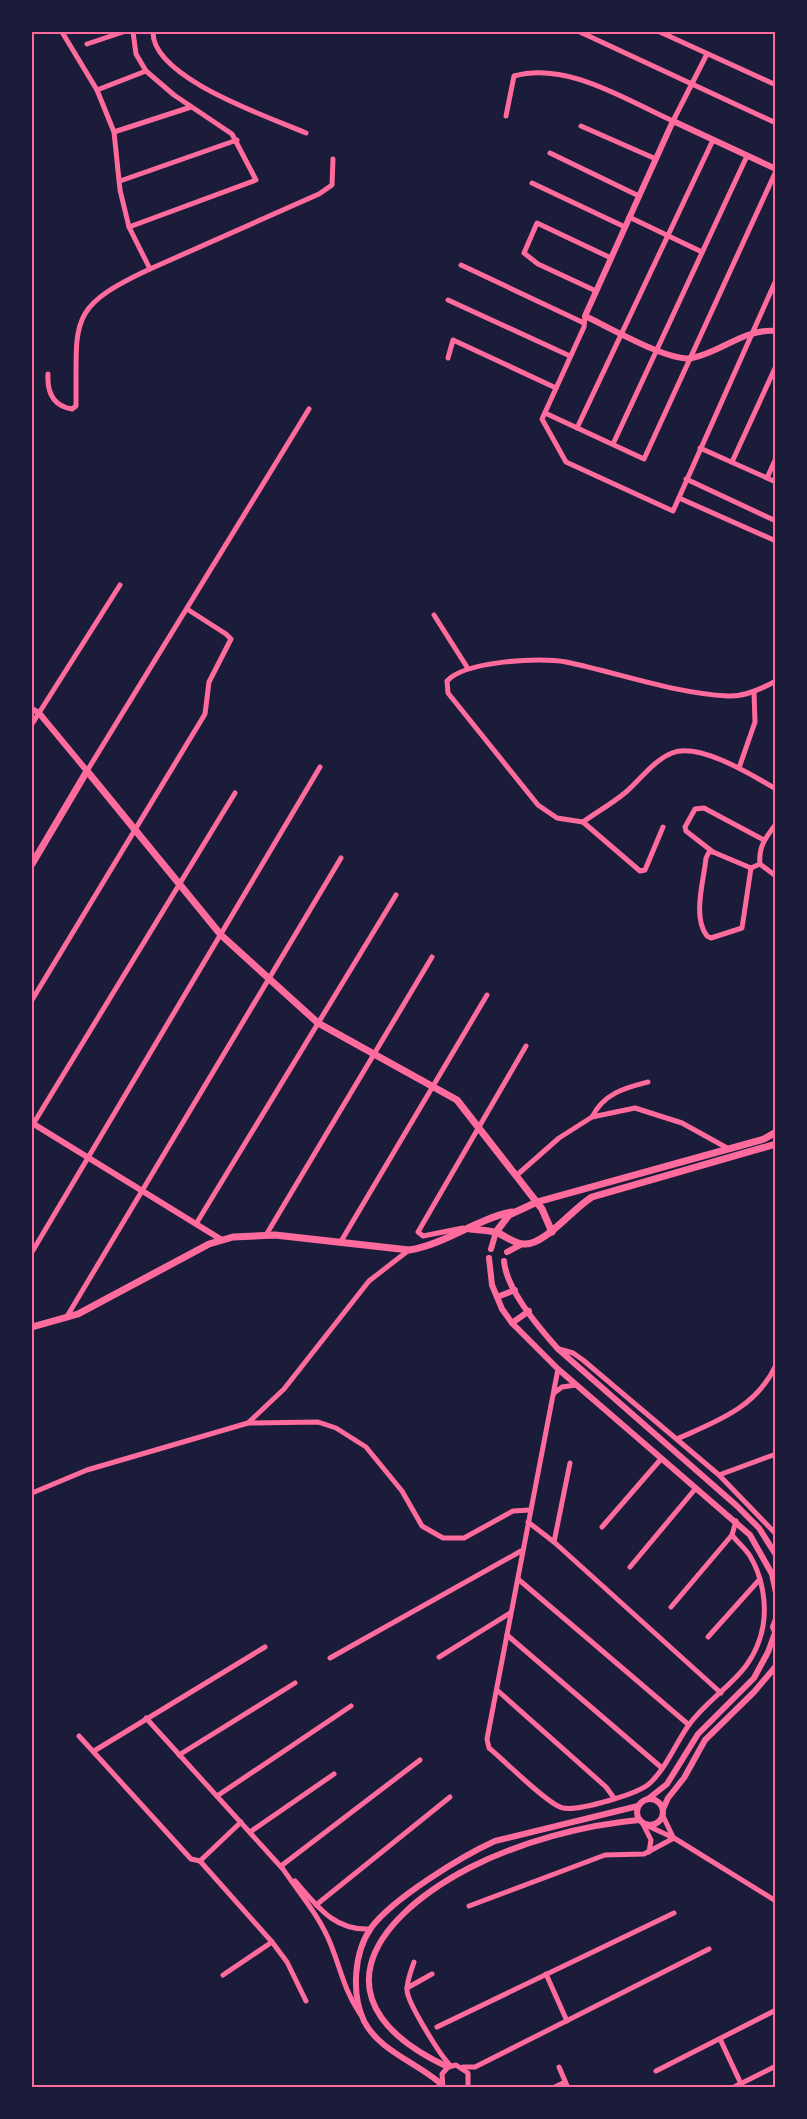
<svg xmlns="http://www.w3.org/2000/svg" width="807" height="2119" font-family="Commissioner,sans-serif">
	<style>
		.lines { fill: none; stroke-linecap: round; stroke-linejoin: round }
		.minor { stroke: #ff6b9d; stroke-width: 5 }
		.tertiary { stroke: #ff6b9d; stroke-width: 6 }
		.secondary { stroke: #ff6b9d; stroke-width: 7 }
		.neatline { fill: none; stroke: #ff6b9d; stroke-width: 2 }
	</style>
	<rect width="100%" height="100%" fill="#1b1b3a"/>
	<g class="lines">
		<g class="minor">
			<path d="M133,32L136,54L146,71"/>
			<path d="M153,32C152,78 269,117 306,133"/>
			<path d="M580,32L776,123"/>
			<path d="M660,32L776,85"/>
			<path d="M87,44L123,32"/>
			<path d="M97,90L146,71L174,95L232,134L256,180L129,227"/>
			<path d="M506,116L514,76C567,61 626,100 673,121L707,54"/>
			<path d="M581,126L656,159"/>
			<path d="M114,132L191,107"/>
			<path d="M550,153L639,196"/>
			<path d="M120,181L237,140"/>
			<path d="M532,183L625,227"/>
			<path d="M629,217L702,252"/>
			<path d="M461,265L584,323"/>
			<path d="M150,269L319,194L332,185L333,159"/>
			<path d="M596,291L538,264L524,253L537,223L611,258"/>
			<path d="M448,300L570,356"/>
			<path d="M585,316L584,327L542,419L566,462L673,511L776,280"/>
			<path d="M448,358L453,340L556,388"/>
			<path d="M48,374C47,392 53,406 72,409L76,406C77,320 66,308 150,269L129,227L120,190L114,132L97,90L62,32"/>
			<path d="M545,413L644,459L776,171"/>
			<path d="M577,428L713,140"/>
			<path d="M613,444L747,156"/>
			<path d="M700,448L776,482"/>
			<path d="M732,462L776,366"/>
			<path d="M767,478L776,458"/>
			<path d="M686,479L776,521"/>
			<path d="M679,498L776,541"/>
			<path d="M434,615L467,667"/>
			<path d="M32,724L120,585"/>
			<path d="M739,768L755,722L754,692"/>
			<path d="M87,771L309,409"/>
			<path d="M583,822C597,812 613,803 626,792C640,780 654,760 672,753C699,742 752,775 776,789"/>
			<path d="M776,824C766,837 758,847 760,864L776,876"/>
			<path d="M663,827L645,870L640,871L583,822L557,818L538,805L448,693L447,681C465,661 540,657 566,662C619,673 673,693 728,696C744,697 761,689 776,681"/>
			<path d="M713,852H709L706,858C704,880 692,917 707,936L711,938L742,928L751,868"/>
			<path d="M760,864L751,868L713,852L686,831L685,827L695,809L704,808L764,840"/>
			<path d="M32,1000L205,714L209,682L231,639L226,634L187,609"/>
			<path d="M592,1117C604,1093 625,1088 648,1082"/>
			<path d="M32,1126L235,793"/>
			<path d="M517,1175L559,1138L592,1117L635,1108L682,1123L729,1149"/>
			<path d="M196,1224L396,895"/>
			<path d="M463,1228L423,1236L418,1232L526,1046"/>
			<path d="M266,1235L432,957"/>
			<path d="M340,1243L487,995"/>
			<path d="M32,1252L320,767"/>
			<path d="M66,1318L341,858"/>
			<path d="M559,1349L573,1353L583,1360L719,1475L776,1534"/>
			<path d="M558,1369L487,1739L489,1748C503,1759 549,1806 563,1808C579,1811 639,1794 650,1783C666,1768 675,1745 688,1726C715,1689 754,1677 763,1626C767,1603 762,1576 750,1556C745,1548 737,1542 732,1535"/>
			<path d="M554,1393L562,1387L576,1385"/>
			<path d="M248,1423L284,1389L369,1281L409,1250"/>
			<path d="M677,1439C717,1421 756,1408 776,1365"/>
			<path d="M719,1475L776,1454"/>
			<path d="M32,1493L87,1470L248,1423L318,1422L336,1428L366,1447L402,1491L422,1526L443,1538H464L513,1511L530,1510"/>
			<path d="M528,1522L554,1542L721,1693"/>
			<path d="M602,1527L661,1459"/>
			<path d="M554,1542L570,1463"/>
			<path d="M630,1567L696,1488"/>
			<path d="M518,1579L689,1725"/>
			<path d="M671,1607L732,1535L736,1521"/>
			<path d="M507,1635L662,1768"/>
			<path d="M708,1637L760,1579"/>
			<path d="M439,1657L510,1613"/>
			<path d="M330,1658L521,1551"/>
			<path d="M497,1690L606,1787L614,1798"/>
			<path d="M146,1718L282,1868"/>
			<path d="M79,1736L191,1859L200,1861L272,1942L287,1962L306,2001"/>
			<path d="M94,1751L265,1647"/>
			<path d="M179,1755L295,1683"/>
			<path d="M217,1796L351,1706"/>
			<path d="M663,1816L673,1837"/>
			<path d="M643,1824L651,1840L649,1852"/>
			<path d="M648,1826L674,1838L776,1901"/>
			<path d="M250,1832L334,1774"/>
			<path d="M200,1861L241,1822"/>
			<path d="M295,1881C317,1906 334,1931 370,1929"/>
			<path d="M316,1905L450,1797"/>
			<path d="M469,1906L605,1855L644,1854L674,1838"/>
			<path d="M414,1962C411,1971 407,1980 407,1990C407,2002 441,2057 451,2066"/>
			<path d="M546,1974L567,2021"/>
			<path d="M223,1975L272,1942"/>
			<path d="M407,1988L432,1974"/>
			<path d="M360,2014C343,1987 342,1973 331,1945C320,1916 298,1892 281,1866L420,1760"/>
			<path d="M437,2027L674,1913"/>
			<path d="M720,2039L743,2088"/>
			<path d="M463,2067H475L709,1949"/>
			<path d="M559,2067L568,2088"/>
			<path d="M656,2071L776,2010"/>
			<path d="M443,2088L442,2074L448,2067L456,2065L468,2073V2088"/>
			<path d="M553,2088L565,2082"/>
			<path d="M732,2088L776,2066"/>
		</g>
		<g class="tertiary">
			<path d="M776,169L673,121L585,316C607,326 670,363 692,358C722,352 744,328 776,331"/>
			<path d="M32,709L39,713L87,771"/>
			<path d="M32,1123L222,1240"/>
			<path d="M491,1249L496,1232"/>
			<path d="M507,1252L522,1244"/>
			<path d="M489,1258L492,1285L502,1309L512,1323L558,1369L750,1535L772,1574L776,1593"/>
			<path d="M504,1261C506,1289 539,1328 558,1349L737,1506L759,1528L776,1555"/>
			<path d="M497,1297L515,1290"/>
			<path d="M512,1323L529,1311"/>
			<path d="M776,1619L773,1627L776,1634"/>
			<circle cx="650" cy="1812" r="13"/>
			<path d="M648,1799L667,1784L698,1734L754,1678L768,1652L775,1633"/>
			<path d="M663,1809L668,1798L684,1778L705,1740L754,1692L776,1666"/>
			<path d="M448,2067C317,2006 366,1922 469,1868C520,1842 583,1825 639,1820"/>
			<path d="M441,2084C418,2063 379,2051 364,2021C351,1994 354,1952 371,1928C392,1899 462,1856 495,1841L638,1806"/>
		</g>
		<g class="secondary">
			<path d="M32,864L87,771L221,935L318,1023L457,1100L542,1209L552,1232"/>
			<path d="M470,1229C479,1230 490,1230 498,1233C507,1237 515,1244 524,1244C544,1246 572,1209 592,1197L776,1144"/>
			<path d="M496,1232L509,1215L537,1202L764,1139L776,1132"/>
			<path d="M32,1327L78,1314L209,1244L233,1237L275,1235L409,1250C446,1244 476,1219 512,1212"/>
		</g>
	</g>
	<rect width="807" height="2119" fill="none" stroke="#1b1b3a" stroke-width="66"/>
	<rect x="33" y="33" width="741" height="2053" class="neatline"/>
</svg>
